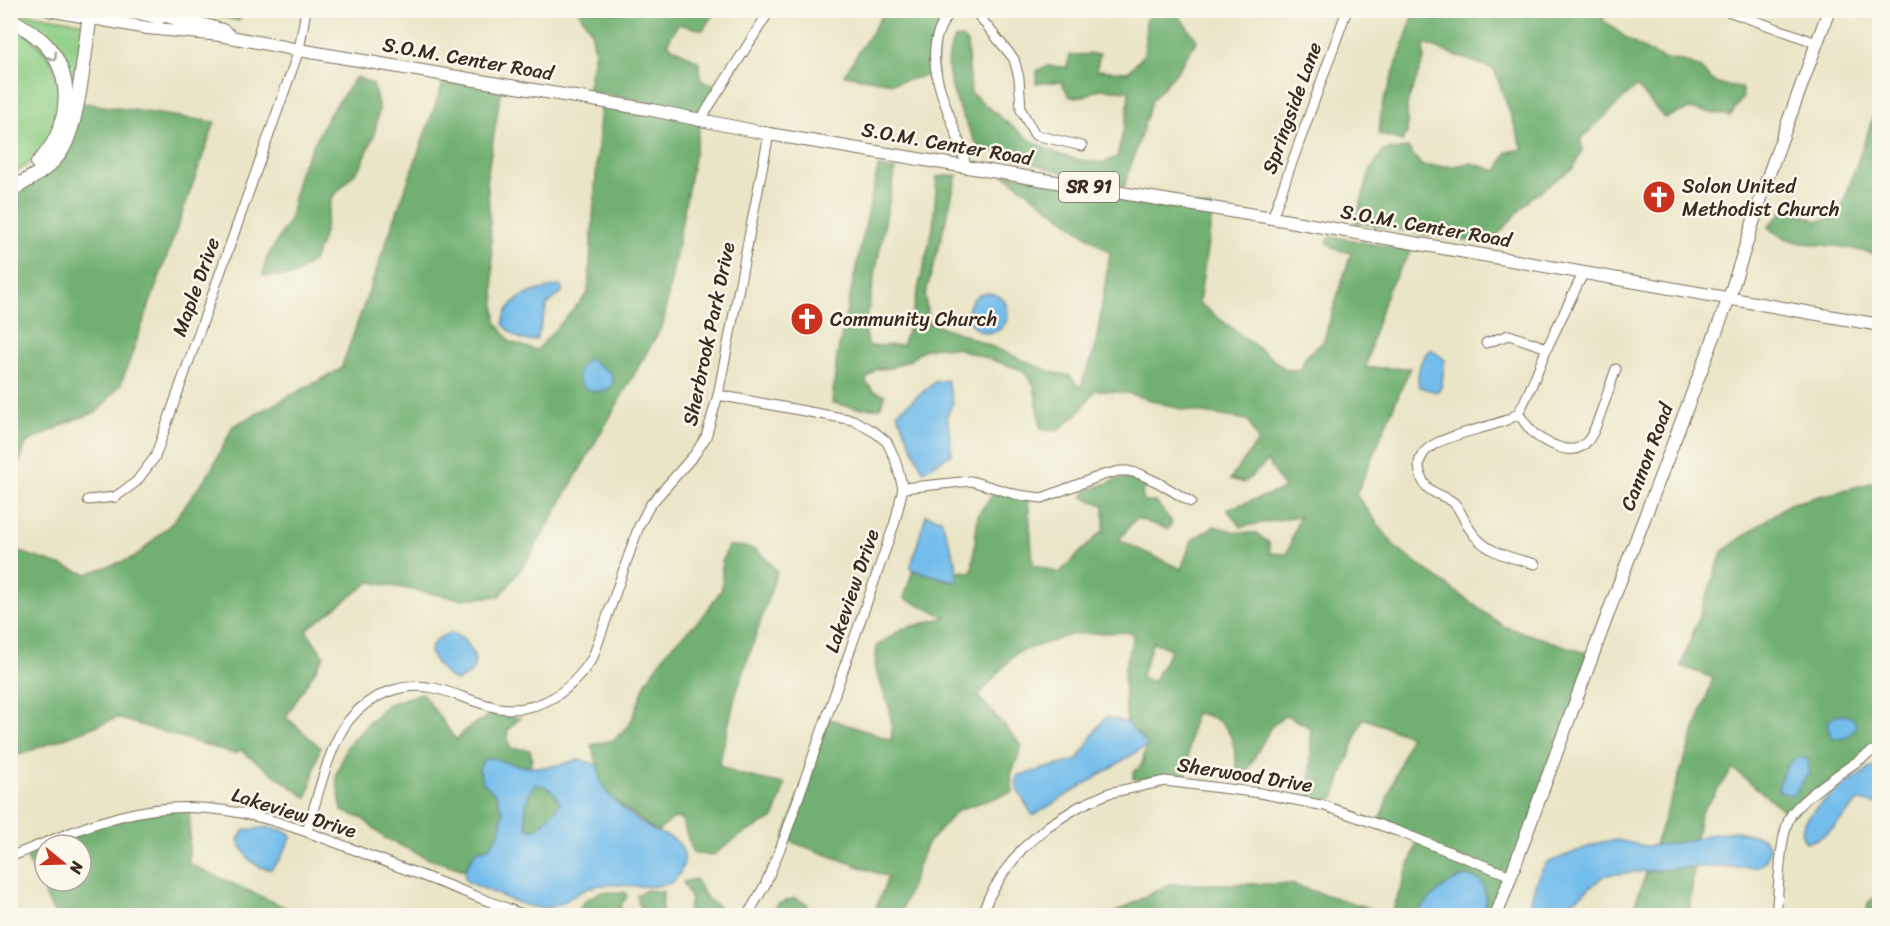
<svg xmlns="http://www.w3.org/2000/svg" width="1890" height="926" font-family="Sriracha,sans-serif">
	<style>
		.green { fill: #8ccd84; stroke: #647c51; stroke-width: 1.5 }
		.forest { fill: #71b072; stroke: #566d48; stroke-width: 1.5; fill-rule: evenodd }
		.water { fill: #73bdec; stroke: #577485; stroke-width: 1.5; fill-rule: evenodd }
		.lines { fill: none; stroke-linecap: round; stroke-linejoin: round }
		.minor-casing { stroke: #786b59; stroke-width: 11 }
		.major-casing { stroke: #786b59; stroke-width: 14 }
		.highway-casing { stroke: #786b59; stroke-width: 16 }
		.minor { stroke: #fff; stroke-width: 9 }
		.major { stroke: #fff; stroke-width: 12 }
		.highway { stroke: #fff; stroke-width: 14 }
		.oneway { stroke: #a79f9a }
		.labels { text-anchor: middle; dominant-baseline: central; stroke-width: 5; stroke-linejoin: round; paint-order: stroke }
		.shield { fill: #fbf7ec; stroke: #75685c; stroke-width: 1.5 }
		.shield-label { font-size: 18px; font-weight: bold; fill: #3b2a1e }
		.street-label { font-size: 20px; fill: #3b2a1e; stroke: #fbf7ec }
		.poi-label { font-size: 20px; fill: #3b2a1e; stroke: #fbf7ec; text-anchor: start }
	</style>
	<rect width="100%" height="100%" fill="#fbf7ec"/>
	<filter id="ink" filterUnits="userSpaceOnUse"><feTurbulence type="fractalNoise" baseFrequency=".0167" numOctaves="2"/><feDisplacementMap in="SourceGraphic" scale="12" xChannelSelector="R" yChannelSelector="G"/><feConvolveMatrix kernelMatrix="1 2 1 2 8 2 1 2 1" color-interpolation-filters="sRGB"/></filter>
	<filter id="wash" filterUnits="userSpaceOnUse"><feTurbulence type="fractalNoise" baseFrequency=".008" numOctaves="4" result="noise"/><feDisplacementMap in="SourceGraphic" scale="24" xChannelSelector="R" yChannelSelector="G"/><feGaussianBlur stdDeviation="1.35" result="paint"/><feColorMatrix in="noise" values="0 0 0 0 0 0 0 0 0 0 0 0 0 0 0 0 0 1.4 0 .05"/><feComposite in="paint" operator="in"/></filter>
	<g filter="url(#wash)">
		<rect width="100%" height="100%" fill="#eae5c6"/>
		<g class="green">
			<path d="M10,11L85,23L74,95H70L69,77L11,15Z"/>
			<path d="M11,23L19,27L50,58L59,80L62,107L45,149L23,168L11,173Z"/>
		</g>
		<g class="forest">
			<path d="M1168,10L1175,11L1197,40L1176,73L1152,100L1124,187C1074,177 1025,162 977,145C962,115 937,72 954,39L962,38L967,43L971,93C1008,122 1036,154 1086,161C1100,163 1104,164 1117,157L1127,115L1129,91L1099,89L1085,96L1070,97L1061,82L1036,83L1037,71L1046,66L1067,67L1070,55L1100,54L1096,70L1128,72L1144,55L1146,19Z"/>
			<path d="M200,11H243L239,21Z"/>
			<path d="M578,11H606L618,13L611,11H715L703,30L678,24L667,44L699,62L700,80L719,86L700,111L587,91L595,51L591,30Z"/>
			<path d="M885,11H953L938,34L936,74L893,83L844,75Z"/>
			<path d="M1415,11H1605L1603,20L1633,43L1663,59L1682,61L1698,67L1717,84L1741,87L1743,97L1730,116L1689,109L1664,118L1637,86L1581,139L1582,151L1573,168L1531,198L1489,244L1355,223L1370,171L1383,151L1408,148L1422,166H1453L1471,163L1497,171L1507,152L1523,149L1494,69L1424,44V59L1407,104V133L1402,141L1379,134L1382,106Z"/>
			<path d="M446,75L502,85L487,177L496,322L510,342L537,350L588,293L601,101L701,119L663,324L528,560L500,596L461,599L370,582L306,630L324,656L286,717L320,747L307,798L240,750L235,754L117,718L11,758L10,542L14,550L87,574L135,557L173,522L210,472L233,426L341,369Z"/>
			<path d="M356,77L373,84L379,109L374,136L361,166L332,198L322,240L313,261L293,276H263L266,259L290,219L299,172L329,115Z"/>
			<path d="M1879,100V255C1867,252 1855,249 1843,247C1817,244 1788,246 1768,227L1786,208L1817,221L1838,218Z"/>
			<path d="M76,102L215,122L121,384L97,412L73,420L26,443L11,487V190L39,174Z"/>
			<path d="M878,167L895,170L865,327L868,346L902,345L909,327L933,228L937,177L957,175L947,216L925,296L929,323L960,333L1051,372L1070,376L1080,388L1095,350L1110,253L1002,173L1213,208L1199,303L1287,370H1300L1306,356L1323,342L1351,253L1335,249L1327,242L1331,236L1411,251L1388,289L1374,332L1366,368H1410L1356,495L1396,548L1503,626L1593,655L1496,915H1111L1169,884H1291L1391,915L1418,840L1378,824L1410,736L1363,718L1330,808L1310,803L1311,728L1286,715L1271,727L1247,771L1238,779C1234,744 1236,719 1195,713L1191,731L1186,777L1133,779V773L1142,764L1146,747L1127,723L1125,703L1124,670L1134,635L1127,632L1073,634L1016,653L978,696L1022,746L1011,775L1013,792L958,810L926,845L900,915H873L888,877L784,839L827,718L892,740L890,709L875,669L877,646L902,629L946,617L904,598L913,570L956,582V571L972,572L978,514L993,494L992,486L1028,497L1033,564L1059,573L1101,532H1104V505L1082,497L1088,490L1122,478L1149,483L1142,492L1144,502H1156L1172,522L1168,529L1136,518L1119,540L1181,569L1192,540L1214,526L1236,532L1256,533L1269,543L1270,553L1287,554L1299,516L1241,527L1227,509L1284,489L1268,461L1244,483L1230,479L1258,441L1248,420L1184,410L1127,393L1095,390L1080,411L1058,431L1041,429L1034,385L1022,370L956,348L935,347L923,350L910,360L890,368L876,369L865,381L874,391L885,395L880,408H856L832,403L837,356ZM1153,642L1171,649L1153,682L1141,677Z"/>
			<path d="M1879,481V746L1791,816L1733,769L1700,814L1696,838L1673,844L1655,845L1713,678L1681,666L1723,551L1789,504Z"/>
			<path d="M728,546C755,545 761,551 777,572L735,697L719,765L737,774L785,784L774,818L741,835L712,856L693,853L682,820L674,818L657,832L613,799L600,781L598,765L591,745L614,740L631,722L646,682L668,650L703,616L722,589V562Z"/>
			<path d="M422,693L456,740L469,727L490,715L520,718L507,731L510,748L530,750L532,758L530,767L507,763L494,758L484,759L479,769L483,782L497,796L503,812L499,834L489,848L470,860L465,870L429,859L385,838L363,819L342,811L336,776L347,746L386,705Z"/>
			<path d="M536,784C548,786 555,791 560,803C557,809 540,827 534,830L526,827C525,812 524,795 536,784Z"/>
			<path d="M190,807L189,864L302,915H55L24,852L113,818ZM45,845H81V881H45Z"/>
			<path d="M1694,867L1689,915L1631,916L1646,872Z"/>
			<path d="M695,879L708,900L727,912L729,915H687L691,900L683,882Z"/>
			<path d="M647,890L663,892L662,910L664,915H646L638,903L637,895Z"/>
			<path d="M600,892H625L627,897L620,906L624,915H576L584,901Z"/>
			<path d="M1879,893V915H1866L1868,903Z"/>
			<path d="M794,898L808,904L800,915H769L778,904Z"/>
		</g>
		<g class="water">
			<path d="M559,286L562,287V292L547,305L537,339C523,345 512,334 503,324C507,296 535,290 559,286Z"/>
			<circle cx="988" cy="313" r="20"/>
			<path d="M1431,349L1445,360L1441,388L1436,392L1419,387C1416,374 1420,357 1431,349Z"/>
			<path d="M586,360H591L611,373L613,381L610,388C589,400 565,379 586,360Z"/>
			<path d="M947,380L953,403L947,415L952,454L923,471L897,413L935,382Z"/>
			<path d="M926,515L941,519L956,562L957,582L910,569Z"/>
			<path d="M452,633C476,643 486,672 456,681C443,674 435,664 430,651C434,639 440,636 452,633Z"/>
			<path d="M1845,715L1853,718L1856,724L1855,729L1847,738H1833L1829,732L1827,723L1834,716Z"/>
			<path d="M1106,717L1127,723L1148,745L1033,816L1017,789V776L1078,760L1096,730Z"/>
			<path d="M1799,757L1808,759L1810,774C1800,779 1801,790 1792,795L1780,792L1778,789C1780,777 1787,762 1799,757Z"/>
			<path d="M494,758C522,770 551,770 579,759L598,765C599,770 599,775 600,779C604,797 640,823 656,832C662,835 670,835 676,841C683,846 686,858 683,866C681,872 676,881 670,883C645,892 617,880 592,887C575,892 561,908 542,908C523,908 487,889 468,882L465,879V870L476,851L489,848L499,834L503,813L497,796L483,782L479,769L484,759ZM536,784C548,786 555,791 560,803C557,809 540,827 534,830L527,827C525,812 524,795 536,784Z"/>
			<path d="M1879,763V802L1876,804L1858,801C1845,815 1826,841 1806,842C1783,820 1863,773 1879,763Z"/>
			<path d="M271,827L290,833L291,838L281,858L271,869C253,869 245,855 238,840L244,830Z"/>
			<path d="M1736,831L1762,837L1770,847L1766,860L1757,867H1690L1605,875L1575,900L1544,910L1535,909L1530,903L1537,879L1546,863L1601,842L1617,840L1645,846L1673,844L1708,835Z"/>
			<path d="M1466,876L1481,881C1487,894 1488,903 1481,915H1416C1429,899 1445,882 1466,876Z"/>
		</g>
	</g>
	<g filter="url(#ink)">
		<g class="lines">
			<g class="minor-casing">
				<g id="minor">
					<path d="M953,10C908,54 958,119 966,167"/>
					<path d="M974,10L1014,59L1019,78L1021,110L1035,135L1082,146"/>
					<path d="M1725,10L1817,43"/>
					<path d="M701,119L770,10"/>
					<path d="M1272,218L1347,10"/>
					<path d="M1486,343L1509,335L1547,348"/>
					<path d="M718,395L853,420L876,433L887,442L895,459L903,488L895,522L784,839L765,885L747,916"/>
					<path d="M1518,413C1531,432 1535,438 1556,446C1586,459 1594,433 1602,409C1607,396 1611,382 1616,369"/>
					<path d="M903,488L971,481L1018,495L1042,498L1103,475L1119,471H1128L1140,474L1159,483L1191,502"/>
					<path d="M88,500L115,497L136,482L155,457L299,50L306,10"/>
					<path d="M1535,564C1509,557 1484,553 1469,528C1464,521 1461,511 1455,504C1448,496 1436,496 1428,488C1424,484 1421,478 1420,472C1409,433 1496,432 1517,414C1524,408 1542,359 1547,348C1559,323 1571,298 1583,274"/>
					<path d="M307,831C317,800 329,744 349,720C368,696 402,681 434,688C456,693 477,704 499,708C541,714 572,690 593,657L639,526L650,505L695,454L706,437L718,395L769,134"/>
					<path d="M10,857C62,836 115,811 171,808C242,803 308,832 373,857C424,876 475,896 527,916"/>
					<path d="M981,916L989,897L1004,872L1022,849L1048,826L1080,806L1109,793L1165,781L1260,793L1325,806L1397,831L1511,876"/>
					<path d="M1776,916C1779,890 1779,835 1791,815C1802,796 1859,761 1880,746"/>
				</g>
			</g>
			<g class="major-casing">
				<g id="major">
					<path d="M49,10L147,28L221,35"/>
					<path d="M126,10L160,18"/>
					<path d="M220,35L299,50L652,110L769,134L1272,218L1880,325"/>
					<path d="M1496,916L1619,584L1729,298L1766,182L1829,10"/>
				</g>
			</g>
			<g class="highway-casing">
				<g id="highway">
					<path d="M149,10L222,31L229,36"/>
					<path d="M10,19C25,28 41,37 51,51C76,86 67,134 38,163"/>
					<path d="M10,190C28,180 46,171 59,154C80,126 84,47 91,10"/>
				</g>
			</g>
			<use href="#minor" class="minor"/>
			<use href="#major" class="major"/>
			<use href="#highway" class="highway"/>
		</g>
		<defs><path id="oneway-chevron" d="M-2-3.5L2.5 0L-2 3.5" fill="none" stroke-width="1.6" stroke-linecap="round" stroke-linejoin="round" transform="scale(1.5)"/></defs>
		<use class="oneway" href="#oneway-chevron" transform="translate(53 57) rotate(59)"/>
	</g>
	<defs>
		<g id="church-disc" transform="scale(1.725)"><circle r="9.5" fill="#c8321e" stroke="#fbf7ec"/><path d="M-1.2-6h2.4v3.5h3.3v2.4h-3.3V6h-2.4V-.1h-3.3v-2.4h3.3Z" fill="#fff"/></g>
	</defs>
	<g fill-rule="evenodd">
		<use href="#church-disc" x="1659" y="197"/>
		<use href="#church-disc" x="807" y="319"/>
	</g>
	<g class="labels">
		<rect class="shield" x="1059" y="172" width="60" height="30" rx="4.5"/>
		<g class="shield-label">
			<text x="1089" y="187">SR 91</text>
		</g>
		<g class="street-label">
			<text transform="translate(468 59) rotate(10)">S.O.M. Center Road</text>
			<text transform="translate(1292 108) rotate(-70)">Springside Lane</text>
			<text transform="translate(947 144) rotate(10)">S.O.M. Center Road</text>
			<text transform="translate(1426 226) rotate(10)">S.O.M. Center Road</text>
			<text transform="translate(196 287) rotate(-70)">Maple Drive</text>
			<text transform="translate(709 334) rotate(-78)">Sherbrook Park Drive</text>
			<text transform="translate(1647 457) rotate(-69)">Cannon Road</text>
			<text transform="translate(852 591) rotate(-71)">Lakeview Drive</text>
			<text transform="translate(1245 775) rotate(9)">Sherwood Drive</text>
			<text transform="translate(294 813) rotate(17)">Lakeview Drive</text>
		</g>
		<g class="poi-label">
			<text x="1682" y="186">Solon United<tspan x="1682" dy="23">Methodist Church</tspan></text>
			<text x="830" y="319">Community Church</text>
		</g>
	</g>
	<rect width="1890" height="926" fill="none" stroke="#fbf7ec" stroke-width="36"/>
	<g transform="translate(63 863) rotate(109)"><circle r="28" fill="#fbf7ec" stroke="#aea59a" stroke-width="1.5"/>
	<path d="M0-4.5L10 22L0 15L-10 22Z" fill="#c8321e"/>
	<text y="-9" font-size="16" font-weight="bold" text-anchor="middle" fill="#3b2a1e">N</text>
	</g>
</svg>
